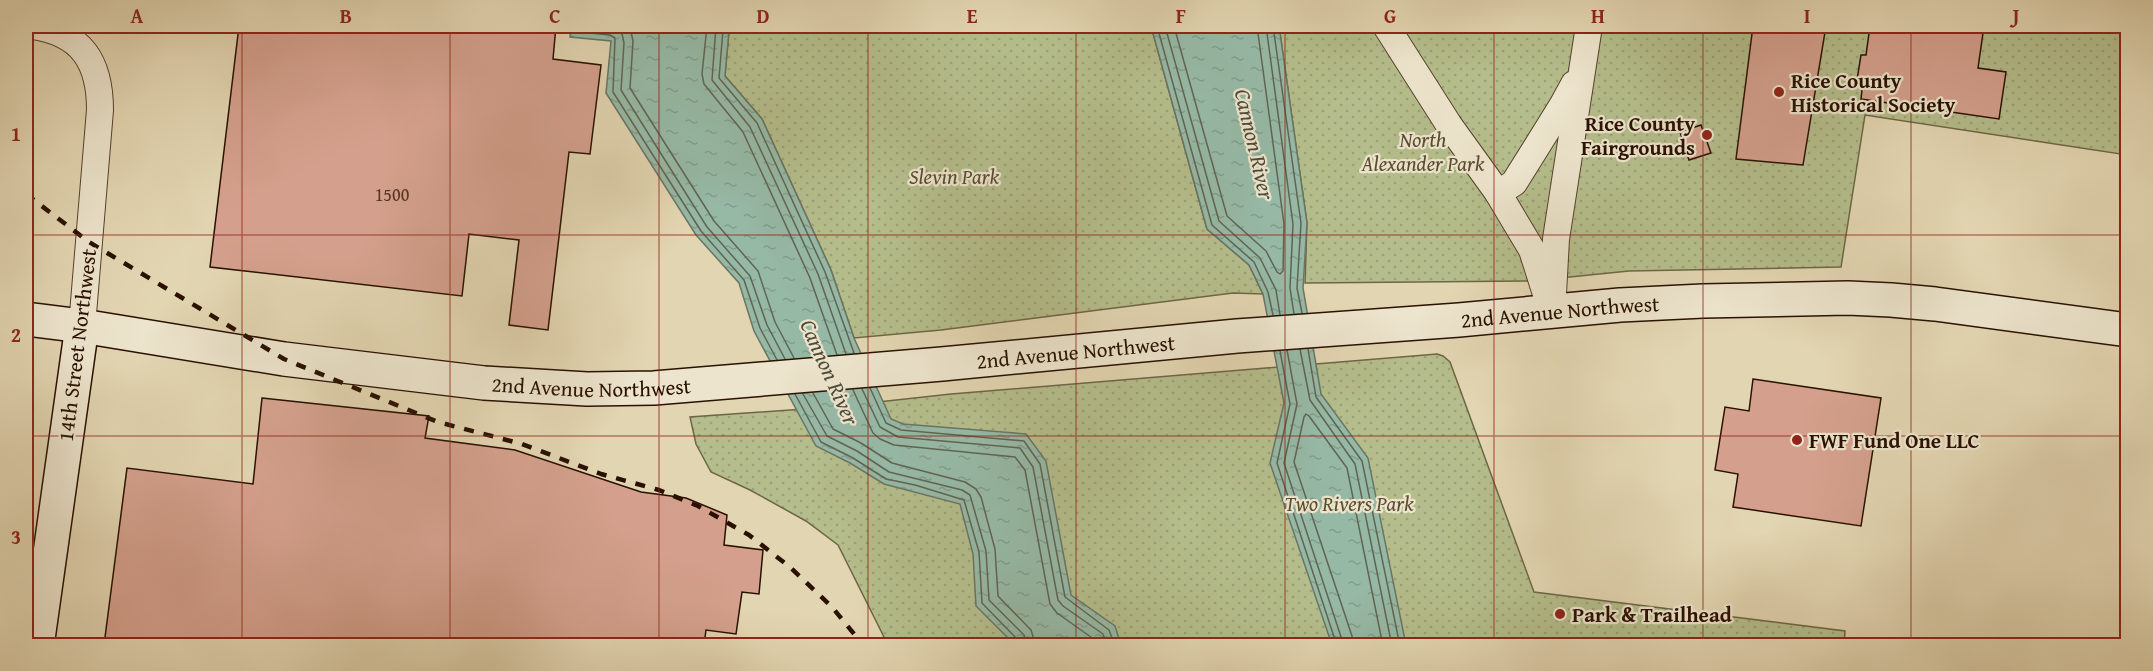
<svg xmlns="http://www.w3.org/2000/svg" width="2153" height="671" font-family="'Gentium Book Plus',serif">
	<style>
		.grass { fill: url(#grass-dots); stroke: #6e6646; stroke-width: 1.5 }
		.water { fill: url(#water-ripples); stroke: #6a7564; stroke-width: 1.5 }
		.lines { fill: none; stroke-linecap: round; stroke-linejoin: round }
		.shore { stroke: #606453; stroke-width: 1.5 }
		.building { fill: #d4a08d; stroke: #291000; stroke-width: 1.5 }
		.street-casing { stroke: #57412c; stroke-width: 28 }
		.secondary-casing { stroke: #291000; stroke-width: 36 }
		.street { stroke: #ece4cc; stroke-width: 26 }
		.secondary { stroke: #ece4cc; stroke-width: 33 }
		.rail { stroke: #291000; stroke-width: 4.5; stroke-dasharray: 10 10; stroke-linecap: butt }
		.grid { fill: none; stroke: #8f2418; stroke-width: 1.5; stroke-opacity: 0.55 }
		.poi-dot { fill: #8f2418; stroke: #ece4cc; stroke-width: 2 }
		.labels { text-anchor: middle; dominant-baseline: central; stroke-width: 4.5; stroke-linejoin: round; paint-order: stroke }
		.number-label { font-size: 18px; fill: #543423 }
		.poi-label { font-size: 21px; font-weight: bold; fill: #291000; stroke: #ece4cc; text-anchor: start }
		.park-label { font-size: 21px; font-style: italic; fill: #5a4d31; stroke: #ece4cc }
		.street-label { font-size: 21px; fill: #291000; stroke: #ece4cc }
		.water-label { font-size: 22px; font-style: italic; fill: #4f4b3a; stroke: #ece4cc }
		.neatline { fill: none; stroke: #8f2418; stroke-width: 2 }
		.grid-label { font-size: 20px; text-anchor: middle; font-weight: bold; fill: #8f2418 }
	</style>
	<defs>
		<pattern id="grass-dots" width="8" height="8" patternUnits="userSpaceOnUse" patternTransform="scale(1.5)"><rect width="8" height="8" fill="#b4bd8b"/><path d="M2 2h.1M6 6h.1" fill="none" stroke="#9ba176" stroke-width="1.8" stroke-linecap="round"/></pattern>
		<pattern id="water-ripples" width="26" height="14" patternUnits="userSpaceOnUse" patternTransform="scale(1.5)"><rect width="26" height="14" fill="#96b9a6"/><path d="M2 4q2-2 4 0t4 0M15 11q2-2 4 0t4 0" fill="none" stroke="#819e8d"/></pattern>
	</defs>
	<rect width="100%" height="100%" fill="#e2d5b1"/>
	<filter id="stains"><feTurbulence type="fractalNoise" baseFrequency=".00333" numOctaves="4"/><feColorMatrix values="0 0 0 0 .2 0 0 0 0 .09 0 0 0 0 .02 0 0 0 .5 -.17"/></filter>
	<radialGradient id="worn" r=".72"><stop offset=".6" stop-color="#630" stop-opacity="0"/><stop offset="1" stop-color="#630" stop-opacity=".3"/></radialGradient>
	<g class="grass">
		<path d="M735,26H1151L1207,229L1249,265L1263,294L1233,293L941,330L854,338L831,270L762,119L725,76L729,31Z"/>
		<path d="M1279,26H2127V155L1865,115L1841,267L1629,271L1530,281L1305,283L1307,223Z"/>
		<path d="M1437,354L1443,356L1450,362L1534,592L1845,631L1844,645H888L838,545L806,521L750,490L711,472L696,444L690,417L832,407L951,394Z"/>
	</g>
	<g class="water">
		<path d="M571,26H735L729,31L725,76L762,119L831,270L854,338L891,419L903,424L1026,434L1046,461L1071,595L1115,626L1121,645H1015L976,606L973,554L960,504L884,484L850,463L816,446L754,331L739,283L696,235L606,93L611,41L570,37Z"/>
		<path d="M1151,26H1279L1307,223L1303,288L1321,394L1368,458L1406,645H1332L1270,463L1284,403L1263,294L1249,265L1207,229Z"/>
	</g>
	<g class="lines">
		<g class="shore">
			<path d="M577,26L579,32L610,35L615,38L613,92L701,231L744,280L760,328L777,360"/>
			<path d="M590,26L613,28L622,34L624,43L621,90L707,227L750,276L767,325L785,359"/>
			<path d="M626,26L631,32L633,41L630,88L714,221L758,271L775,322L794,358"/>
			<path d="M707,26L702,74L704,84L743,132L810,278L837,355"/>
			<path d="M716,26L712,80L750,127L818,274L846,354"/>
			<path d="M725,26L723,30L719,78L757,123L825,272L854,353"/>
			<path d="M1157,26L1212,225L1254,262L1268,292L1273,315"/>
			<path d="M1165,26L1219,221L1260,258L1276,290L1280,315"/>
			<path d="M1174,26L1227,216L1266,251L1277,272L1280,274L1283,271L1284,224L1257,26"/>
			<path d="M1266,26L1293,224L1290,288L1294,314"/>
			<path d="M1273,26L1301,223L1297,288L1302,313"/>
			<path d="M1300,349L1310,400L1355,464L1392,646"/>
			<path d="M1308,349L1316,397L1362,461L1400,646"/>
			<path d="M1287,350L1297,404L1284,463L1344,646"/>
			<path d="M1280,351L1290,404L1277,463L1337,646"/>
			<path d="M870,388L886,423L901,430L1024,441L1040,464L1065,597L1109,630L1115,646"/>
			<path d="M862,389L880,427L898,437L1020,448L1033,467L1058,600L1063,606L1103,634L1107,646"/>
			<path d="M853,390L873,433L880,439L894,445L1015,457L1025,470L1050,604L1057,613L1095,640L1097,646"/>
			<path d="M813,393L833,429L861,443L892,463L965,482L976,489L981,497L995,549L998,596L1031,630L1036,646"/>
			<path d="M795,394L821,442L853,458L886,479L915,485L964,500L979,552L982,603L1017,639L1019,646"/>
			<path d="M803,394L827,436L857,451L889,472L962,490L970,495L986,551L989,600L1024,635L1027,646"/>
			<path d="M1353,646L1352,636L1294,462L1304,417L1306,414L1309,416L1347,468L1383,646"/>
		</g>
	</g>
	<g class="building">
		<path d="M239,26H556L553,59L601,65L590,154L569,152L548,330L509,325L519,240L469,234L462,296L210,267Z"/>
		<path d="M1753,26H1826L1803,165L1736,159Z"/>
		<path d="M1870,26H1984L1978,68L2006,72L1999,119L1861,99L1863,81L1857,80L1861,55H1866Z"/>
		<path d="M1701,125L1711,153L1689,160L1680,132Z"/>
		<path d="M1753,379L1881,398L1861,526L1733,507L1738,474L1715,470L1725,407L1749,411Z"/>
		<path d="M262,398L429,416L425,438L515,450L641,492L686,498L727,515L724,545L763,550L759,594L742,592L736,634L706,630L704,645H104L127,468L253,484Z"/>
	</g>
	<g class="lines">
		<g class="street-casing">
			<g id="street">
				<path d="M32,26C82,33 100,62 100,110L82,326"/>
				<path d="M1386,26L1449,125L1498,193L1532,250L1552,313"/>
				<path d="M1498,193L1514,183L1562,106L1574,84"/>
				<path d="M1553,294L1556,239L1589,26"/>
			</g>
		</g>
		<g class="secondary-casing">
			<g id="secondary">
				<path id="s1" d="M26,319L82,326L284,359L484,383L587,389L654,388L942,364L1237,336L1459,320L1620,305L1703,301L1848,298L1891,300L1935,304L2128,330"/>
				<path d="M37,646L82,326"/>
			</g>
		</g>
		<use href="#street" class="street"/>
		<use href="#secondary" class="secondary"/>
		<path class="rail" d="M26,194L89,242L284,359L438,422L522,444L601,474L659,490L698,506L749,535L791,568L832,607L864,646"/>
	</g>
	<path class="grid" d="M242,26V646M450,26V646M659,26V646M868,26V646M1076,26V646M1285,26V646M1494,26V646M1703,26V646M1911,26V646M26,235H2128M26,436H2128"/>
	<g class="poi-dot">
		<circle cx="1779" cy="92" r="6"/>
		<circle cx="1707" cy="135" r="6"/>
		<circle cx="1797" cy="440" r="6"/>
		<circle cx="1560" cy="614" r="6"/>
	</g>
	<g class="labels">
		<g class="number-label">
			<text x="392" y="194">1500</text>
		</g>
		<g class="poi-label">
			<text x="1791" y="80">Rice County<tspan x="1791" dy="24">Historical Society</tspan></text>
			<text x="1695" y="123" text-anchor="end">Rice County<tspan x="1695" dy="24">Fairgrounds</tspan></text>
			<text x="1809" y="440">FWF Fund One LLC</text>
			<text x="1572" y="614">Park &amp; Trailhead</text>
		</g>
		<g class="park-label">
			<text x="1423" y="139">North<tspan x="1423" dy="24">Alexander Park</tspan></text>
			<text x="954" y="176">Slevin Park</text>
			<text x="1349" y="503">Two Rivers Park</text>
		</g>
		<g class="street-label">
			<text stroke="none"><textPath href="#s1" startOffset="1542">2nd Avenue Northwest</textPath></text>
			<text transform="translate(77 345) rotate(-83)">14th Street Northwest</text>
			<text stroke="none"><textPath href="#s1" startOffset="1056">2nd Avenue Northwest</textPath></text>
			<text stroke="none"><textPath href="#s1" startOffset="570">2nd Avenue Northwest</textPath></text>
		</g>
		<g class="water-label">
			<text transform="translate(1255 144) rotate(77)">Cannon River</text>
			<text transform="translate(830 372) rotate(66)">Cannon River</text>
		</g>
	</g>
	<rect width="2153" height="671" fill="none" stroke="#e2d5b1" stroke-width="66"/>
	<rect x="33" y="33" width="2087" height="605" class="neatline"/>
	<g class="grid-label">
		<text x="137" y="23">A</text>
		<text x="346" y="23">B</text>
		<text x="555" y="23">C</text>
		<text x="763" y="23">D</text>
		<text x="972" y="23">E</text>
		<text x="1181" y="23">F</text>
		<text x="1390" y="23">G</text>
		<text x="1598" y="23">H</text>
		<text x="1807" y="23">I</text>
		<text x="2016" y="23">J</text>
		<text x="16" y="141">1</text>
		<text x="16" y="342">2</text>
		<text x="16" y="544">3</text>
	</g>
	<rect width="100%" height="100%" filter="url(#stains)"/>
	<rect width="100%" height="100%" fill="url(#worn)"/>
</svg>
